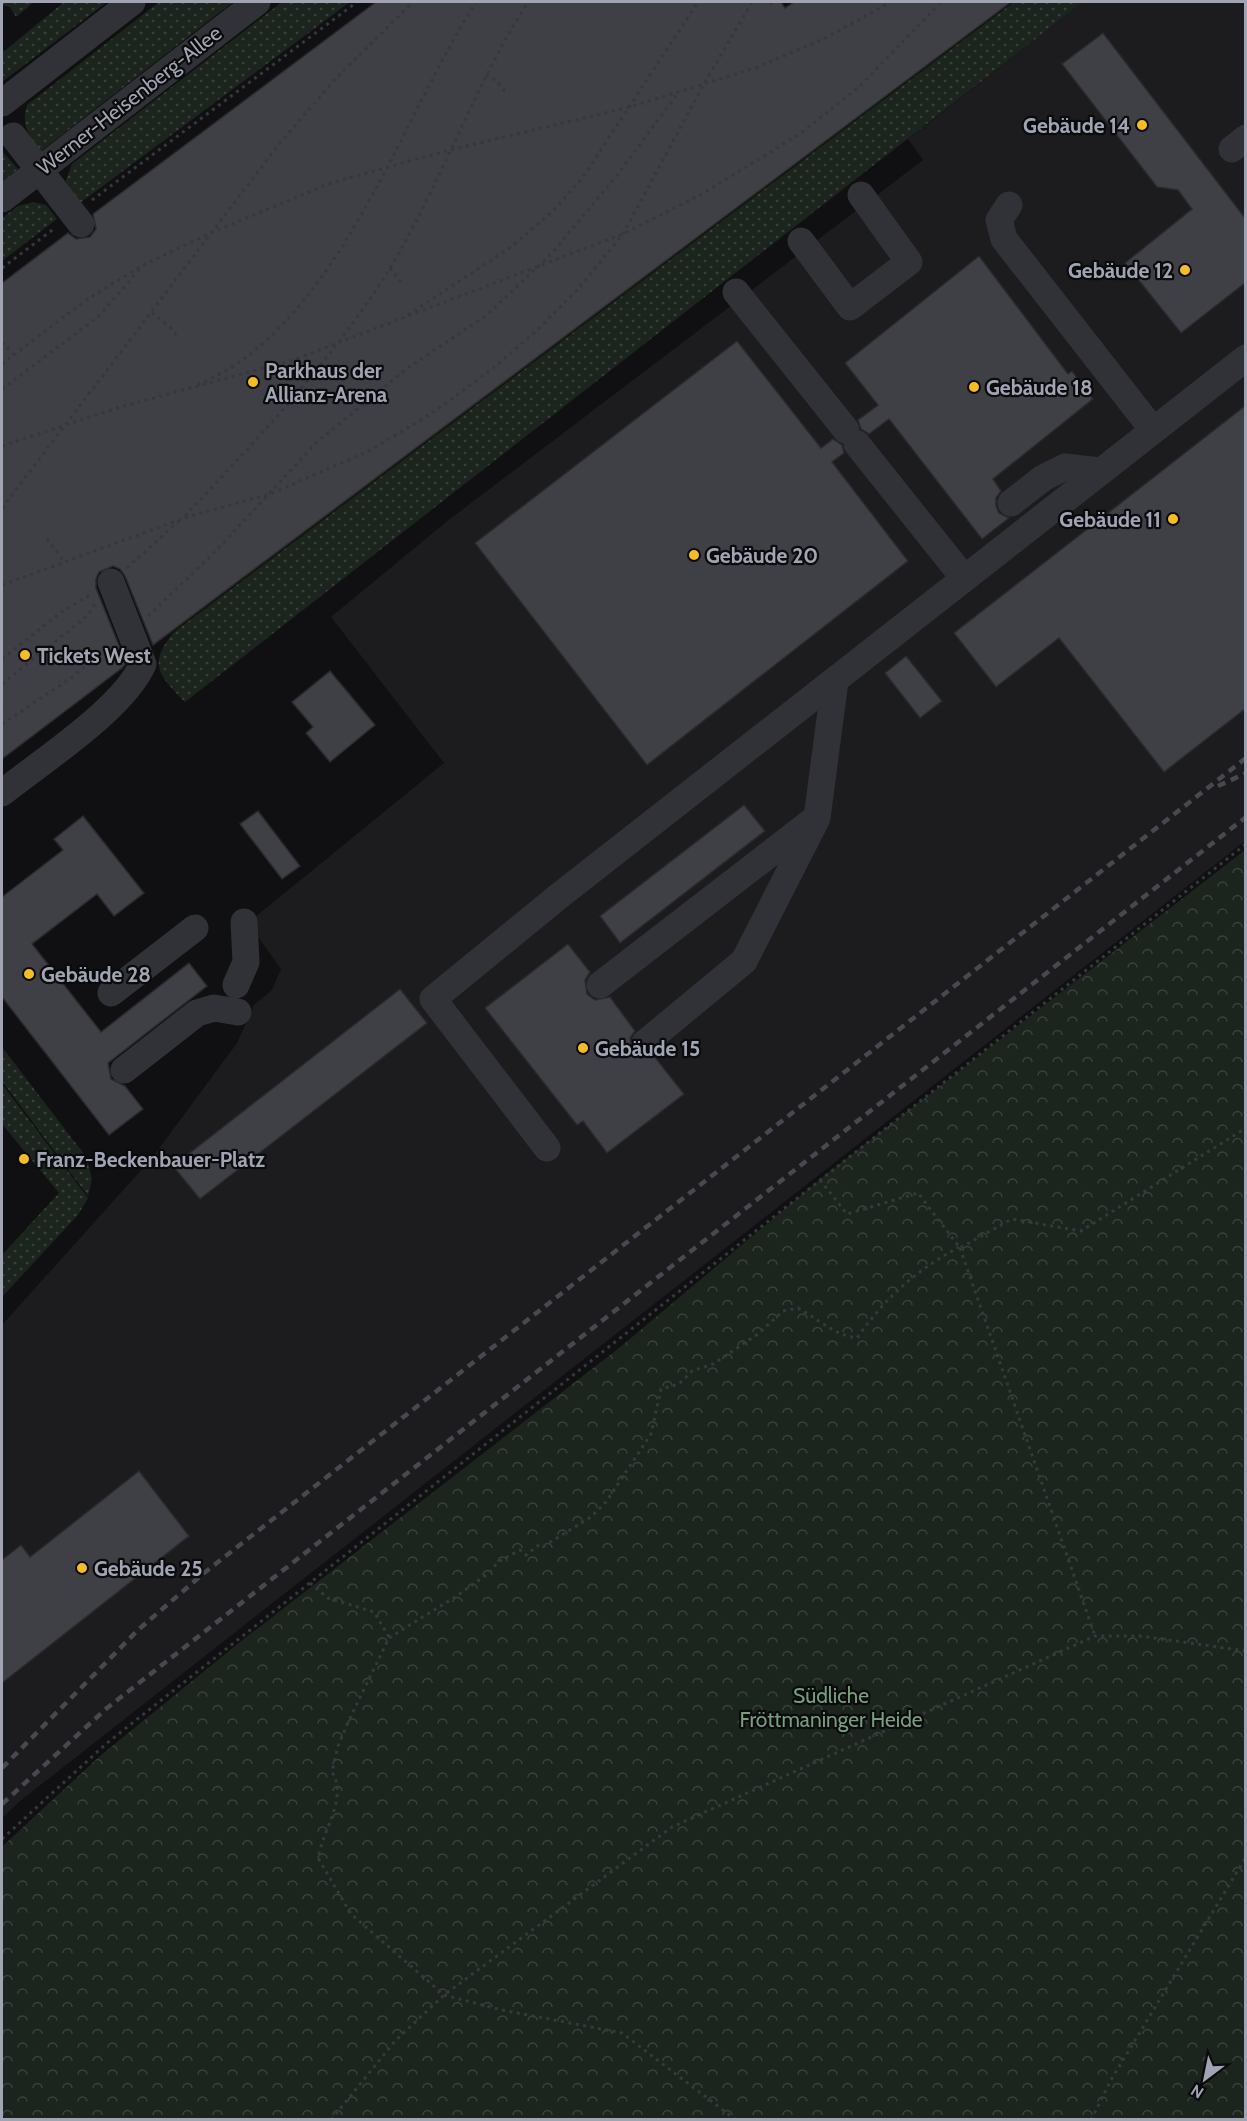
<svg xmlns="http://www.w3.org/2000/svg" width="1247" height="2121" font-family="Cabin,sans-serif">
	<style>
		.built { fill: #1c1c1f }
		.grass { fill: url(#grass-dots) }
		.park { fill: url(#park-crowns) }
		.building { fill: #3f4045; stroke: #2a2a2e; stroke-width: 1.5 }
		.lines { fill: none; stroke-linecap: round; stroke-linejoin: round }
		.path { stroke: #37383e; stroke-width: 3; stroke-dasharray: 3 4.5; stroke-linecap: butt }
		.minor { stroke: #313237; stroke-width: 27 }
		.rail { stroke: #484950; stroke-width: 4.5; stroke-dasharray: 8 6; stroke-linecap: butt }
		.minor-bridge { stroke: #313237; stroke-width: 27 }
		.poi-dot { fill: #f5bd25; stroke: #0b0b0d; stroke-width: 2 }
		.labels { text-anchor: middle; dominant-baseline: central; stroke-width: 4.5; stroke-linejoin: round; paint-order: stroke }
		.street-label { font-size: 21px; fill: #a1a5b3; stroke: #0b0b0d }
		.poi-label { font-size: 21px; font-weight: bold; fill: #a1a5b3; stroke: #0b0b0d; text-anchor: start }
		.park-label { font-size: 21px; fill: #779f7c; stroke: #0b0b0d }
	</style>
	<defs>
		<pattern id="grass-dots" width="8" height="8" patternUnits="userSpaceOnUse" patternTransform="scale(1.5)"><rect width="8" height="8" fill="#1c241e"/><path d="M2 2h.1M6 6h.1" fill="none" stroke="#3a413c" stroke-width="1.8" stroke-linecap="round"/></pattern>
		<pattern id="park-crowns" width="20" height="18" patternUnits="userSpaceOnUse" patternTransform="scale(1.5)"><rect width="20" height="18" fill="#1c241e"/><path d="M2 6a3 3 0 1 1 6 0M12 15a3 3 0 1 1 6 0" fill="none" stroke="#3a413c"/></pattern>
	</defs>
	<rect width="100%" height="100%" fill="#101012"/>
	<path class="built" d="M1083,2H1245V841L20,1801L2,1818V1325L152,1158L237,1043L254,1005L272,990L281,969L248,923L444,763L331,617L446,522L923,160L908,139Z"/>
	<g class="grass">
		<path d="M2,2H34L16,17L10,7L2,5Z"/>
		<path d="M64,2H107L2,82V53Z"/>
		<path d="M159,2H233L41,151C28,134 21,125 27,105Z"/>
		<path d="M282,2H350L80,203L65,183L72,164Z"/>
		<path d="M1014,2H1083L185,702C159,675 147,665 174,632Z"/>
		<path d="M2,151L18,169L2,182Z"/>
		<path d="M33,202L46,205L57,219L2,261V218L18,206Z"/>
		<path d="M2,1047L87,1158L92,1179L88,1196L2,1081Z"/>
		<path d="M2,1084L88,1198L78,1215L2,1297V1255L59,1193L2,1124Z"/>
	</g>
	<path class="park" d="M1245,850V2119H2V1847L6,1843L100,1756L240,1642L619,1348L824,1176Z"/>
	<g class="building">
		<path d="M376,2H781L785,8L794,2H1011L153,645L125,576L120,569L113,566L99,572L96,579V588L126,663L122,668L2,759V283L68,233L76,239L90,237L96,229L93,214Z"/>
		<path d="M1103,33L1245,218V283L1181,333L1125,263L1192,209L1178,190L1157,187L1062,64Z"/>
		<path d="M979,256L1068,374L1072,371L1093,399L993,479L1001,491L996,498V506L999,513L1009,518L982,539L889,419L869,434L861,429L858,420L878,405L845,363Z"/>
		<path d="M737,341L821,448L833,439L842,445L844,453L832,462L908,561L647,765L475,543Z"/>
		<path d="M1245,406V709L1164,772L1059,638L996,687L954,633Z"/>
		<path d="M906,656L942,701L920,718L885,673Z"/>
		<path d="M330,671L375,725L330,762L306,733L313,727L292,702Z"/>
		<path d="M744,805L765,831L620,943L600,916Z"/>
		<path d="M258,811L300,866L282,879L240,824Z"/>
		<path d="M83,816L144,893L114,916L97,894L32,944L101,1032L189,963L207,986L108,1063L111,1079L125,1086L143,1109L109,1135L2,997V897L63,850L54,839Z"/>
		<path d="M568,944L590,972L585,980L587,994L595,1000L610,997L635,1031L630,1038L633,1053L640,1058L654,1056L684,1094L607,1153L583,1121L577,1125L485,1008Z"/>
		<path d="M400,989L427,1023L200,1199L173,1166Z"/>
		<path d="M139,1471L189,1536L2,1683V1560L21,1545L30,1557Z"/>
	</g>
	<g class="lines">
		<g class="path">
			<path d="M770,2L774,8"/>
			<path d="M486,75L497,81L506,93"/>
			<path d="M92,200L357,2"/>
			<path d="M2,268L55,228"/>
			<path d="M390,268L403,285"/>
			<path d="M152,313L171,328L179,339"/>
			<path d="M408,315L511,247L553,211L583,177L698,2"/>
			<path d="M2,342L14,355"/>
			<path d="M2,364L86,300L143,265L210,233L331,183L450,150L630,107L758,67L825,38L891,2"/>
			<path d="M198,385C210,379 222,373 234,366C349,288 403,117 476,2"/>
			<path d="M2,389L98,317L140,269"/>
			<path d="M2,446L117,408L293,360L623,234L702,194L800,134L861,85L941,2"/>
			<path d="M2,508L279,144L337,77L413,2"/>
			<path d="M185,516C258,438 334,359 390,268C442,182 474,86 528,2"/>
			<path d="M47,539L63,560"/>
			<path d="M127,568L180,520"/>
			<path d="M2,585L184,518L270,494L371,450L435,411L492,369L535,332L578,289L623,234L705,82L752,2"/>
			<path d="M148,616L212,555L317,442L409,367L487,315L553,252L618,174L678,93"/>
			<path d="M2,659L60,613L93,593"/>
			<path d="M2,684L87,616L96,603"/>
			<path d="M2,705L3,704"/>
			<path d="M2,724L71,678L112,645"/>
			<path d="M820,1180L847,1214L918,1193L960,1248L1012,1219L1081,1231L1246,1128"/>
			<path d="M960,1248L1095,1636"/>
			<path d="M310,1583L328,1598L374,1612L389,1637"/>
			<path d="M2,1839L107,1743L1246,844"/>
			<path d="M331,2120L395,2041L444,1995L672,1827L1095,1636H1140L1246,1651"/>
			<path d="M736,2120L622,2033L502,2010L444,1995L351,1914L318,1858C323,1830 348,1797 332,1772L338,1746L349,1720L389,1638L455,1597L489,1573L498,1562L520,1550L526,1555L540,1544L544,1546L591,1517L606,1502L651,1434L661,1389L679,1384L692,1371L713,1364L758,1334L783,1311L798,1308C818,1319 834,1335 857,1338C887,1296 914,1272 959,1247"/>
			<path d="M1091,2120L1111,2080L1246,1857"/>
		</g>
		<g class="minor">
			<path d="M2,103L132,2"/>
			<path d="M1232,149L1246,138"/>
			<path d="M2,199L257,2"/>
			<path d="M1009,205L999,220L1004,239L1153,430"/>
			<path d="M801,241L850,307L909,262L861,195"/>
			<path d="M736,292L846,430"/>
			<path d="M857,444L964,578"/>
			<path d="M1011,503L1043,478L1065,467L1100,471"/>
			<path d="M2,793C42,761 123,709 143,664L111,582"/>
			<path d="M236,985L246,962L244,922"/>
			<path d="M600,985L811,822"/>
			<path d="M111,993L195,928"/>
			<path d="M645,1043L744,961L817,818L835,681"/>
			<path d="M124,1070L197,1013L214,1008L238,1012"/>
			<path d="M547,1148L433,999L559,896L1246,358"/>
		</g>
		<g class="rail">
			<path d="M1218,786L1246,773"/>
			<path d="M2,1768L138,1630L204,1573L1246,758"/>
			<path d="M2,1804L107,1708L1246,817"/>
		</g>
		<path class="minor-bridge" d="M13,136L81,224"/>
	</g>
	<g class="poi-dot">
		<circle cx="1142" cy="125" r="6"/>
		<circle cx="1185" cy="270" r="6"/>
		<circle cx="253" cy="382" r="6"/>
		<circle cx="974" cy="387" r="6"/>
		<circle cx="1173" cy="519" r="6"/>
		<circle cx="694" cy="555" r="6"/>
		<circle cx="25" cy="655" r="6"/>
		<circle cx="29" cy="974" r="6"/>
		<circle cx="583" cy="1048" r="6"/>
		<circle cx="24" cy="1159" r="6"/>
		<circle cx="82" cy="1568" r="6"/>
	</g>
	<g class="labels">
		<g class="street-label">
			<text transform="translate(129 100) rotate(-38)">Werner-Heisenberg-Allee</text>
		</g>
		<g class="poi-label">
			<text x="1130" y="125" text-anchor="end">Gebäude 14</text>
			<text x="1173" y="270" text-anchor="end">Gebäude 12</text>
			<text x="265" y="370">Parkhaus der<tspan x="265" dy="24">Allianz-Arena</tspan></text>
			<text x="986" y="387">Gebäude 18</text>
			<text x="1161" y="519" text-anchor="end">Gebäude 11</text>
			<text x="706" y="555">Gebäude 20</text>
			<text x="37" y="655">Tickets West</text>
			<text x="41" y="974">Gebäude 28</text>
			<text x="595" y="1048">Gebäude 15</text>
			<text x="36" y="1159">Franz-Beckenbauer-Platz</text>
			<text x="94" y="1568">Gebäude 25</text>
		</g>
		<g class="park-label">
			<text x="831" y="1695">Südliche<tspan x="831" dy="24">Fröttmaninger Heide</tspan></text>
		</g>
	</g>
	<rect width="1247" height="2121" fill="none" stroke="#a1a5b3" stroke-width="6"/>
	<g transform="translate(1205 2079) rotate(212)" stroke="#0b0b0d" stroke-width="4.5" paint-order="stroke">
	<path d="M0-4.5L10 22L0 15L-10 22Z" fill="#a1a5b3"/>
	<text y="-9" font-size="16" font-weight="bold" text-anchor="middle" fill="#a1a5b3">N</text>
	</g>
</svg>
